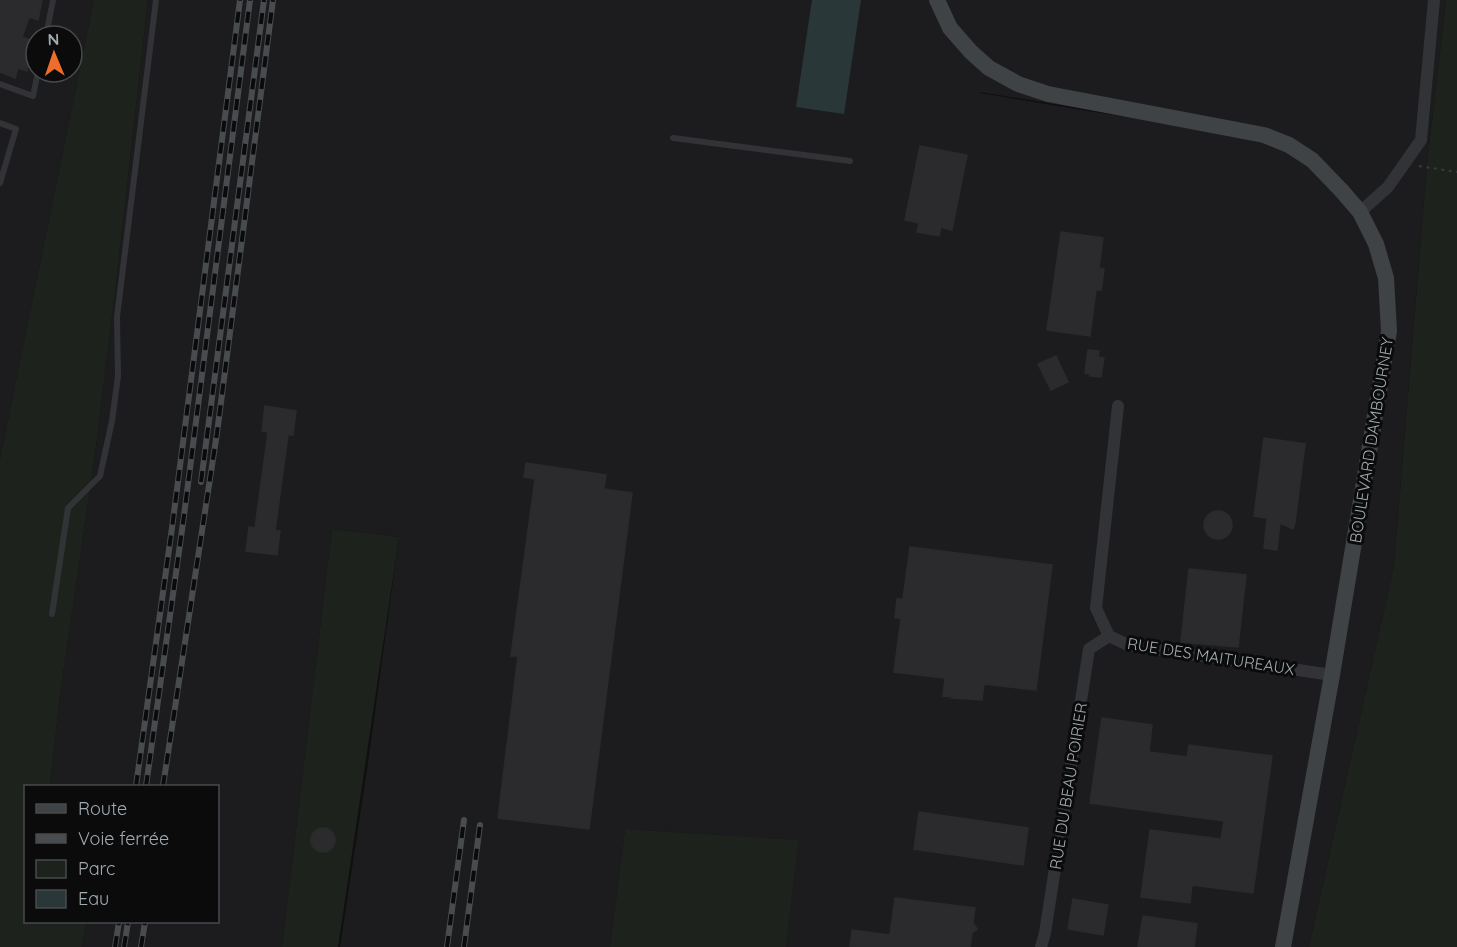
<svg xmlns="http://www.w3.org/2000/svg" width="1457" height="947" font-family="Quicksand,sans-serif">
	<style>
		.built { fill: #1c1c1e; fill-rule: evenodd }
		.green { fill: #1d231c }
		.water { fill: #2a3739 }
		.building { fill: #2b2b2d; stroke: #2a2b2d; stroke-width: 1.5 }
		.lines { fill: none; stroke-linecap: round; stroke-linejoin: round }
		.path { stroke: #373a3d; stroke-width: 2; stroke-dasharray: 3 4.5; stroke-linecap: butt }
		.lane { stroke: #313336; stroke-width: 6 }
		.street { stroke: #313336; stroke-width: 12 }
		.secondary { stroke: #3f4346; stroke-width: 16 }
		.rail-casing { stroke: #484c4f; stroke-width: 6 }
		.rail { stroke: #0b0b0c; stroke-width: 4; stroke-dasharray: 11; stroke-linecap: butt }
		.labels { text-anchor: middle; dominant-baseline: central; stroke-width: 6; stroke-linejoin: round; paint-order: stroke }
		.street-label { font-size: 16px; fill: #a1acb2; stroke: #0b0b0c }
	</style>
	<rect width="100%" height="100%" fill="#101011"/>
	<g class="built">
		<path d="M0,0H94L0,459ZM36,36H72V72H36Z"/>
		<path d="M148,0H1446L1427,164L1394,566L1309,947H786L797,840L625,829L610,947H340L368,763L399,537L332,529L282,947H82L86,922H218V786H50L60,695L95,454L116,283ZM980,93V92L1256,137L1075,109Z"/>
	</g>
	<g class="green">
		<path d="M94,0H148L116,283L95,454L60,695L50,786H26V922H86L82,947H0V459Z"/>
		<path d="M1446,0H1457V947H1309L1394,566L1427,164Z"/>
		<path d="M332,529L399,537L338,947H282Z"/>
		<path d="M625,829L798,840L786,947H610Z"/>
	</g>
	<path class="water" d="M812,0H861L844,114L796,107Z"/>
	<g class="building">
		<path d="M0,0H42L38,20L29,17L22,37L33,41L27,71L18,68L15,78L0,72Z"/>
		<path d="M920,146L967,155L952,230L941,227L939,236L917,232L919,223L905,220Z"/>
		<path d="M1061,232L1103,238L1099,268L1104,269L1102,285L1101,290H1096L1090,336L1047,330Z"/>
		<path d="M1088,350L1099,351L1098,357L1104,358L1101,377L1090,376V374L1085,373Z"/>
		<path d="M1056,356L1068,382L1051,390L1038,364Z"/>
		<path d="M265,406L296,411L293,435H288L275,531H280L277,555L246,551L249,527L255,528L268,432L262,431Z"/>
		<path d="M1264,438L1305,444L1295,522L1293,529L1280,523L1277,550L1264,548L1267,518L1254,516Z"/>
		<path d="M526,463L606,475L604,489L632,493L589,829L498,818L518,656H511L535,479L524,477Z"/>
		<circle cx="1218" cy="525" r="14"/>
		<path d="M910,547L1052,565L1036,690L984,684L982,700L952,698L953,697L943,696L945,678L894,672L901,618H895L897,599H903Z"/>
		<path d="M1189,569L1246,575L1238,647L1181,642Z"/>
		<path d="M1102,718L1152,725L1149,752L1187,757L1189,745L1272,756L1253,893L1192,885L1190,903L1141,897L1150,830L1221,839L1224,821L1090,803Z"/>
		<path d="M919,812L1028,828L1023,865L914,849Z"/>
		<circle cx="323" cy="840" r="12"/>
		<path d="M895,898L975,908L973,923L977,929L972,933L970,947H850L852,930L890,935Z"/>
		<path d="M1073,899L1108,905L1103,935L1068,929Z"/>
		<path d="M1143,916L1197,924L1194,947H1138Z"/>
	</g>
	<g class="lines">
		<path class="path" d="M1419,166L1457,172"/>
		<g class="lane">
			<path d="M46,36L53,0"/>
			<path d="M0,84L33,96L38,72"/>
			<path d="M0,123L16,129L0,183"/>
			<path d="M673,138L850,161"/>
			<path d="M52,614L68,508L100,476L112,421L118,376L117,317L156,0"/>
		</g>
		<g class="street">
			<path d="M1360,212L1388,187L1421,140L1434,0"/>
			<path d="M1118,406L1096,608L1109,636L1128,645L1332,675"/>
			<path d="M1041,947L1045,933L1089,649L1109,636"/>
		</g>
		<path class="secondary" d="M937,0L950,28L971,52L989,68L1018,84L1048,94L1264,135L1289,145L1312,160L1341,190L1360,212L1376,244L1386,278L1389,331L1332,675L1283,947"/>
		<g class="rail-casing">
			<g id="rail">
				<path d="M201,482L264,0"/>
				<path d="M136,786L172,528L240,0"/>
				<path d="M146,786L183,523L250,0"/>
				<path d="M163,786L217,433L273,0"/>
				<path d="M115,947L119,922"/>
				<path d="M124,947L128,922"/>
				<path d="M141,947L145,922"/>
				<path d="M447,947L464,820"/>
				<path d="M464,947L480,825"/>
			</g>
		</g>
		<use href="#rail" class="rail"/>
	</g>
	<g class="labels">
		<g class="street-label">
			<text transform="translate(1371 440) rotate(-81)">BOULEVARD DAMBOURNEY</text>
			<text transform="translate(1211 656) rotate(9)">RUE DES MAITUREAUX</text>
			<text transform="translate(1068 786) rotate(-81)">RUE DU BEAU POIRIER</text>
		</g>
	</g>
	<rect x="24" y="785" width="195" height="138" fill="#0b0b0c" stroke="#474b4e" stroke-width="1.5"/>
	<rect x="36" y="804" width="30" height="9" fill="#3f4346" stroke="#474b4e" stroke-width="1.5"/>
	<text x="78" y="815" font-size="18" fill="#a1acb2">Route</text>
	<rect x="36" y="834" width="30" height="9" fill="#484c4f" stroke="#474b4e" stroke-width="1.5"/>
	<text x="78" y="845" font-size="18" fill="#a1acb2">Voie ferrée</text>
	<rect x="36" y="860" width="30" height="18" fill="#1d231c" stroke="#474b4e" stroke-width="1.5"/>
	<text x="78" y="875" font-size="18" fill="#a1acb2">Parc</text>
	<rect x="36" y="890" width="30" height="18" fill="#2a3739" stroke="#474b4e" stroke-width="1.5"/>
	<text x="78" y="905" font-size="18" fill="#a1acb2">Eau</text>
	<g transform="translate(54 54) rotate(358)"><circle r="28" fill="#0b0b0c" stroke="#474b4e" stroke-width="1.5"/>
	<path d="M0-4.5L10 22L0 15L-10 22Z" fill="#ee6d2b"/>
	<text y="-9" font-size="16" font-weight="bold" text-anchor="middle" fill="#a1acb2">N</text>
	</g>
</svg>
